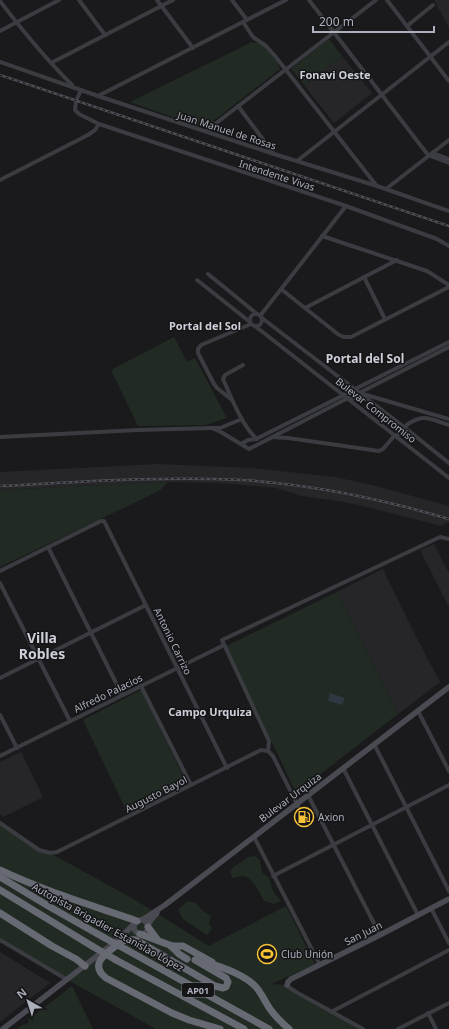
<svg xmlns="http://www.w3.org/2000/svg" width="449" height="1029" font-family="'Noto Sans',sans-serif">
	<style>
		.built { fill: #262629 }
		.green { fill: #212b23 }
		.water { fill: #2f3841 }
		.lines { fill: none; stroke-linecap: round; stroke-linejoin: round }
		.street { stroke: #3b3b42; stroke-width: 4 }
		.secondary { stroke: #494a52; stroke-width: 5.5 }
		.highway { stroke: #676973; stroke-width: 7 }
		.rail-casing { stroke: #4e4f57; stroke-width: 2.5 }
		.rail { stroke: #151517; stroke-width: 1; stroke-dasharray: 3; stroke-linecap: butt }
		.highway-bridge { stroke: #676973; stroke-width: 7 }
		.labels { text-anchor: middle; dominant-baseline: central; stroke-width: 3; stroke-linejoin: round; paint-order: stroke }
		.shield { fill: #151517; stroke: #7f828a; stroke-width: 1 }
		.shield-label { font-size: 9px; font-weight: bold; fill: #acb0bc }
		.street-label { font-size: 10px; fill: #acb0bc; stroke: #151517 }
		.poi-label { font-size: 10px; fill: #acb0bc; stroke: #151517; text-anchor: start }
		.neighbourhood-label { font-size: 11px; font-weight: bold; fill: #cdcfd8; stroke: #151517 }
		.quarter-label { font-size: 12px; font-weight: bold; fill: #cdcfd8; stroke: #151517 }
		.district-label { font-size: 14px; font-weight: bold; fill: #cdcfd8; stroke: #151517 }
	</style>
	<rect width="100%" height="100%" fill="#1a1a1c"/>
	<g class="built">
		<path d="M434,0H449V28Z"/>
		<path d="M342,56L372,93L334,123L304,85Z"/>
		<path d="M158,464L251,468L335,477L372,485L449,506V522L441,526L375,509L344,502L302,496L276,488L221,483L168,482L0,490V472Z"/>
		<path d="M434,544L449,573V607L420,550Z"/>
		<path d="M383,569L413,631L440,682L398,714L337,592Z"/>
		<path d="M21,752L43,797L3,817L0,815V762Z"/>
		<path d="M0,952L50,983L0,1022Z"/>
	</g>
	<g class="green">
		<path d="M329,39L342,56L304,85L291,69Z"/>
		<path d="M252,42C255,43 259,43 262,45C269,50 278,61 280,69L212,122L204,125L198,126L130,102Z"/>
		<path d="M174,337L187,362L195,358L227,418L206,425L138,426L111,370Z"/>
		<path d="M168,482L159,491L0,567V490Z"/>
		<path d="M337,592L398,714L296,793L226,646Z"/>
		<path d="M141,690L186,782L127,812L83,720Z"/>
		<path d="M0,823L39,850L50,853L137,901L209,946L286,906L315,964L272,984L287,985L290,988L363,1029H156L66,979L0,940Z"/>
		<path d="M255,856L260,860L262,872L269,878L273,891L281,901L274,904L264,901C260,894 253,877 243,876C241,876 236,877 233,878L230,872L234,866L242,862L248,857Z"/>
		<path d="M188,901L196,903L204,912L211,916L209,923L212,929L207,935L183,919L178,910Z"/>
		<path d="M72,986L93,1029H17L24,1024L26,1025L29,1022L28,1020Z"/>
	</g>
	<path class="water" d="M330,693L345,698L342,705L328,701Z"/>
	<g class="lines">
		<g class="street">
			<path d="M79,0L105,35"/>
			<path d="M157,0L193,48"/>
			<path d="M232,0L247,20"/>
			<path d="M309,0L428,155L449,163"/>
			<path d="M387,0L449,81"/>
			<path d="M0,1C22,30 46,59 72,85"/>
			<path d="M243,22L253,37L266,46L275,56L376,185"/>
			<path d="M407,26L433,5"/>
			<path d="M0,31L59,0"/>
			<path d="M0,62L98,96L274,154L377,186L449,211"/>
			<path d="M51,63L173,0"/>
			<path d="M81,90L76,101L75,110L79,114L99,124L346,206L437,239L449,246"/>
			<path d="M98,96L286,0"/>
			<path d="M238,106L274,154"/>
			<path d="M206,131L376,0"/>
			<path d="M432,153L449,159"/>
			<path d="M297,161L449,42"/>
			<path d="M0,180L88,135L95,130L99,124"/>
			<path d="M386,189L449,140"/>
			<path d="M322,236L427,271L449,285"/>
			<path d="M208,274L257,314"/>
			<path d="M364,277L385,319"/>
			<path d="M197,280L250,322"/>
			<path d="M281,289L339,335L344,337H351L449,287"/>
			<path d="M305,308L397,260"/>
			<circle cx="256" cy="320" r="6"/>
			<path d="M260,316L346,206"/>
			<path d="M262,318L404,427L449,463"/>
			<path d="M255,326L449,478"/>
			<path d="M243,365L225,375L223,379C231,397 242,426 257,439"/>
			<path d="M363,394L449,419"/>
			<path d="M232,400L217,388L214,384L198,353V349L201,345L251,324"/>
			<path d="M212,428L221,432L249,449L348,398C353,399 357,398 359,393L449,347"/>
			<path d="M0,437L138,430L212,428H220L242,419"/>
			<path d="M272,437L288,438L379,451L383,449L395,435C402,435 402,433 404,428C407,423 418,418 424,418C431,418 442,423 449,425"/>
			<path d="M241,444L248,440L256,439L344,395L348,390L355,389L449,342"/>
			<path d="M48,547L122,695"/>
			<path d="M0,571L101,521H104L227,768"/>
			<path d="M0,583L70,721"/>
			<path d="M0,678L146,605"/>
			<path d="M141,686L191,785"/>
			<path d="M418,711L449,771"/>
			<path d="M0,715L17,748"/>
			<path d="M374,744L449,891"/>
			<path d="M0,756L224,645"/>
			<path d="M343,768L418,915"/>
			<path d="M308,795L380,935"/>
			<path d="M298,806L273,756L268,751L269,741L222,640L440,537L449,539"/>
			<path d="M0,823L39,850L50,853L57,852L261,750L268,751"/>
			<path d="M254,837L320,965"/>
			<path d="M273,876L449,785"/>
			<path d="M431,908L449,943"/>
			<path d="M0,940L66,979"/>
			<path d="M287,985L290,988L296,992L363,1029"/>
			<path d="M331,1012L449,950"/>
			<path d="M428,1013L436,1029"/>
			<path d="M398,1029L449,1003"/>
		</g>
		<g class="secondary">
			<circle cx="141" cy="927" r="7"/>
			<path d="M142,920L165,905L449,687"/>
			<path d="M148,925L151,920L157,913"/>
			<path d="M287,985L288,982L291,979L380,935L449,899"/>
			<path d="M3,1029L119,939L135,923"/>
		</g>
		<g class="highway">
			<path d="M0,870C44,891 91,905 137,921"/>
			<path d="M0,877L50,907L103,937"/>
			<path d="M0,890L92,946"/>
			<path d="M0,913L52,946L76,959L85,966"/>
			<path d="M148,927L157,939"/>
			<path d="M140,934L175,947"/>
			<path d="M171,946H183L212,962"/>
			<path d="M171,946L179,954L187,959"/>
			<path d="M127,950L269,1029"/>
			<path d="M116,960L244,1029"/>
			<path d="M195,960L226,978L228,982L226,987L223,988L215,986L136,940C130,939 126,939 121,942C109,952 87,963 106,978L172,1013L189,1020L220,1029"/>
			<path d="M206,962C223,968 244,974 256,987C262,994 265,1002 270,1009C275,1016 282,1023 289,1029"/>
		</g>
		<g class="rail-casing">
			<g id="rail">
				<path d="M0,75L449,226"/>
				<path d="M0,486C80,482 161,476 242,480C253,480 264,482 275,483C334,489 392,502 449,519"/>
			</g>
		</g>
		<use href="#rail" class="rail"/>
		<g class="highway-bridge">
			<path d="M103,937L127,950"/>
			<path d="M92,946L116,960"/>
		</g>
	</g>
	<defs>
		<g id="fuel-ring" transform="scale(1)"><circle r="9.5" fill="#151517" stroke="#f8c436" stroke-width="1.5"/><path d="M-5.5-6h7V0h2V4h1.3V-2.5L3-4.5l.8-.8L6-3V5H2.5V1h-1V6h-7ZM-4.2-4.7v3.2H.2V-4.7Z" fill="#f8c436"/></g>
		<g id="stadium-ring" transform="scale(1)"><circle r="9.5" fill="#151517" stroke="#f8c436" stroke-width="1.5"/><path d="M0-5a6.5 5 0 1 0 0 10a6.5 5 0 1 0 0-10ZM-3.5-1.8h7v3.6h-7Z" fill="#f8c436"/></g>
	</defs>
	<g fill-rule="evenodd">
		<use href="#fuel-ring" x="304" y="817"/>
		<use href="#stadium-ring" x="267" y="954"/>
	</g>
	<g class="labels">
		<rect class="shield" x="182" y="983" width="32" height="14" rx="3"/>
		<g class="shield-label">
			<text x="198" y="990">AP01</text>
		</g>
		<g class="street-label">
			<text transform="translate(227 130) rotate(18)">Juan Manuel de Rosas</text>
			<text transform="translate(277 175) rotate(18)">Intendente Vivas</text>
			<text transform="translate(376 410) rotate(38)">Bulevar Compromiso</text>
			<text transform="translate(173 641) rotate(64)">Antonio Carrizo</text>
			<text transform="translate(108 693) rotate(-26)">Alfredo Palacios</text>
			<text transform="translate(156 794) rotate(-27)">Augusto Bayol</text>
			<text transform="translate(290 797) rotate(-37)">Bulevar Urquiza</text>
			<text transform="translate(108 927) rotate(29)">Autopista Brigadier Estanislao López</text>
			<text transform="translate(363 933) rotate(-27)">San Juan</text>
		</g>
		<g class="poi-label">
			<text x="318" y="817">Axion</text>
			<text x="281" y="954">Club Unión</text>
		</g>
		<g class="neighbourhood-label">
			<text x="335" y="74">Fonavi Oeste</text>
			<text x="205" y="325">Portal del Sol</text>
			<text x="210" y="711">Campo Urquiza</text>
		</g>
		<g class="quarter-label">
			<text x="365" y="358">Portal del Sol</text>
		</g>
		<g class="district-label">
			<text x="42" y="637">Villa<tspan x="42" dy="16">Robles</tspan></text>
		</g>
	</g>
	<g transform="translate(28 1001) rotate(321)" stroke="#151517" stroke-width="3" paint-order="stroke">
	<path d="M0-3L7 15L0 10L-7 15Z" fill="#acb0bc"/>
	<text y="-6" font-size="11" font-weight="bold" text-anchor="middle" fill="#acb0bc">N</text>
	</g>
	<path d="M313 26v6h121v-6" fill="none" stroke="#acb0bc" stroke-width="2"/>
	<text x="319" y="26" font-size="12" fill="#acb0bc" stroke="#151517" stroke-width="3" paint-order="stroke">200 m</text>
</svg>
